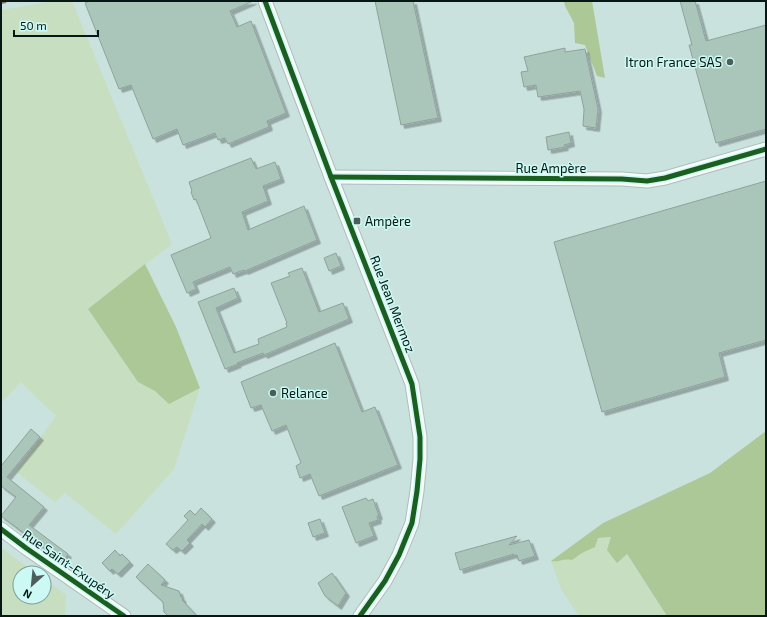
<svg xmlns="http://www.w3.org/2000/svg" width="767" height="617" font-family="'Exo 2',sans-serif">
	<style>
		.green { fill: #c7dec0 }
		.forest { fill: #abc896 }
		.building { fill: #aac6ba; stroke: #90a19b; filter: url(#shadow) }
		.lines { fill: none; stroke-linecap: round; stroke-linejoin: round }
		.minor-casing { stroke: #acbfbd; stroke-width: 15 }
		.minor { stroke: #f7fbfa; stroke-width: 13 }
		.quiet { stroke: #8d6e63; stroke-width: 4; stroke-dasharray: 8 4; stroke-linecap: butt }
		.cycleway-casing { stroke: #ccf9f3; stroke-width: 8 }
		.cycleway { stroke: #1b5e20; stroke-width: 5 }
		.poi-dot { fill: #4b5e5b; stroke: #ccf9f3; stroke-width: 1.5 }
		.labels { text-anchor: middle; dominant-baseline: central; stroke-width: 3; stroke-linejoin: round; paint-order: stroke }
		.poi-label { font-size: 13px; fill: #061715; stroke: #ccf9f3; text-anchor: start }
		.street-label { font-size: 13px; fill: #061715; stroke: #ccf9f3 }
	</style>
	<defs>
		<filter id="shadow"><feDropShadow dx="3.5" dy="3.5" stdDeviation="0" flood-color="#0004"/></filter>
	</defs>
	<rect width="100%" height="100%" fill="#cae2de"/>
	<g class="green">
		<path d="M54,1H72L172,244L88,309L138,382L155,391L169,404L200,388L174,469L116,534L65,493L55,502L16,472L56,416L21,382L1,403V10Z"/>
		<path d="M612,537L626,554L667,616H579L561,589L551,561C559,563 562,558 572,560L582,553L595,547L598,538Z"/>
		<path d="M1,548L36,573H20V597H44V579L66,595L65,616H1Z"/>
	</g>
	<g class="forest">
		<path d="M564,1H592L605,78L597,76L585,45L575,43L574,23L565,6Z"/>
		<path d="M145,264L176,327L200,388L169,404L155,391L138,382L88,309Z"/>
		<path d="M766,431V616H667L627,554L617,563L607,550L611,537L598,538L595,547L582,553L572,560C562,558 559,563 551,561L603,523L710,473Z"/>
	</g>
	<g class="building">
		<path d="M90,1H253L230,11L237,27L251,21L286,113L267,121L269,127L228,144L225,138L218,140L215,133L183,145L177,129L153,139L131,85L119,89L85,3Z"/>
		<path d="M375,1H413L438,118L401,125Z"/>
		<path d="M680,1H695L706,41L766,25V129L716,143L689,45H692Z"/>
		<path d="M565,48V52L585,49L598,109L596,128L583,126L584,109L580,91L538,97L536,85L524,87L521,72L528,71L524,57Z"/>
		<path d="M569,132L571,143L564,145L565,147L548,150L546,137Z"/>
		<path d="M251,158L256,169L275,162L281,179L263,186L268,201L242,212L248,230L304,206L317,240L245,271L244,270L233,274L230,267L193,282L196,289L187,293L171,255L211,238L196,199L194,200L191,192L192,191L189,182Z"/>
		<path d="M766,181V340L719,353L725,377L602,412L554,242Z"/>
		<path d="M336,253L341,266L329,271L324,258Z"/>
		<path d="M302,268L319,312L343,303L349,319L264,355L263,353L237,363L238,364L225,369L198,302L234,288L238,298L216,308L234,353L259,344L258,339L287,327L286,323H287L271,283L290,276L288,273Z"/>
		<path d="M335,343L362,412L375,407L398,465L319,496L310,474L300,478L296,466L301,463L286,425L272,431L261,405L251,408L241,382Z"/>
		<path d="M31,429L40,437L7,477L44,507L29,525L68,554L63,562L1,516L16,497L1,486V466Z"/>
		<path d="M366,498L368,501L373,499L379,516H377L378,520L369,523L374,536L356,543L342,507Z"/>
		<path d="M201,508L212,519L205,527L202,524L187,540L190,543L182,551L177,547L173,550L166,544L188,520L184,516L190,510L195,515Z"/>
		<path d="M320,519L325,533L313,537L308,523Z"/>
		<path d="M517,536L509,545L529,540L535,556L519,561L517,555L514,556V554L460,570L455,553Z"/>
		<path d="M115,550L120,556L122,554L130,562L118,574L112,569L110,571L102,563Z"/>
		<path d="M148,564L165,580L161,585L179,591L181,597L183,599L182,600L197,616H168L164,612L163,602L136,577Z"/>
		<path d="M332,573L346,593L338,606L325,596L318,583Z"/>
	</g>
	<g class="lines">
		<g class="minor-casing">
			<g id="minor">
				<path d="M265,1L331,177L412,384L420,437V459L417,491L412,523L399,555L385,581L360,616"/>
				<path d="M331,177L622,179L647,181L665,178L766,149"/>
				<path d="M1,529L26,548L124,616"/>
			</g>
		</g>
		<use href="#minor" class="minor"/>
		<path class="quiet" d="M1,2L6,1"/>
		<g class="cycleway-casing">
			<g id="cycleway">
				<path d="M265,1L331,177L412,384L420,437V459L417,491L412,523L399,555L385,581L360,616"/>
				<path d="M331,177L622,179L647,181L665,178L766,149"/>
				<path d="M1,529L26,548L124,616"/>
			</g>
		</g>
		<use href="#cycleway" class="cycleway"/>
	</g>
	<g class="poi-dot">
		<circle cx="730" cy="62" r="4"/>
		<rect x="353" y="217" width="8" height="8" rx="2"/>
		<circle cx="273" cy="393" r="4"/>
	</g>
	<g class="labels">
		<g class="poi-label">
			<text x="722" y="62" text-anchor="end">Itron France SAS</text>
			<text x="365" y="221">Ampère</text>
			<text x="281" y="393">Relance</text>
		</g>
		<g class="street-label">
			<text x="551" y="168">Rue Ampère</text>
			<text transform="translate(393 304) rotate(69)">Rue Jean Mermoz</text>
			<text transform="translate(69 564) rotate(35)">Rue Saint-Exupéry</text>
		</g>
	</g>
	<rect width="767" height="617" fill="none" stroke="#061715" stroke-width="4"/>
	<g transform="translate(32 585) rotate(207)"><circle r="19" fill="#ccf9f3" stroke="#7d9f9a"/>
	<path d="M0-3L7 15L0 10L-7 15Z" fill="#4b5e5b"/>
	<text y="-6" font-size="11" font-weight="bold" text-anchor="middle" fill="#061715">N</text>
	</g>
	<path d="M14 30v6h84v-6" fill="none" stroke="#061715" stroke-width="2"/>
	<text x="20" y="30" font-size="12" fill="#061715" stroke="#ccf9f3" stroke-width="3" paint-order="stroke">50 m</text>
</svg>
